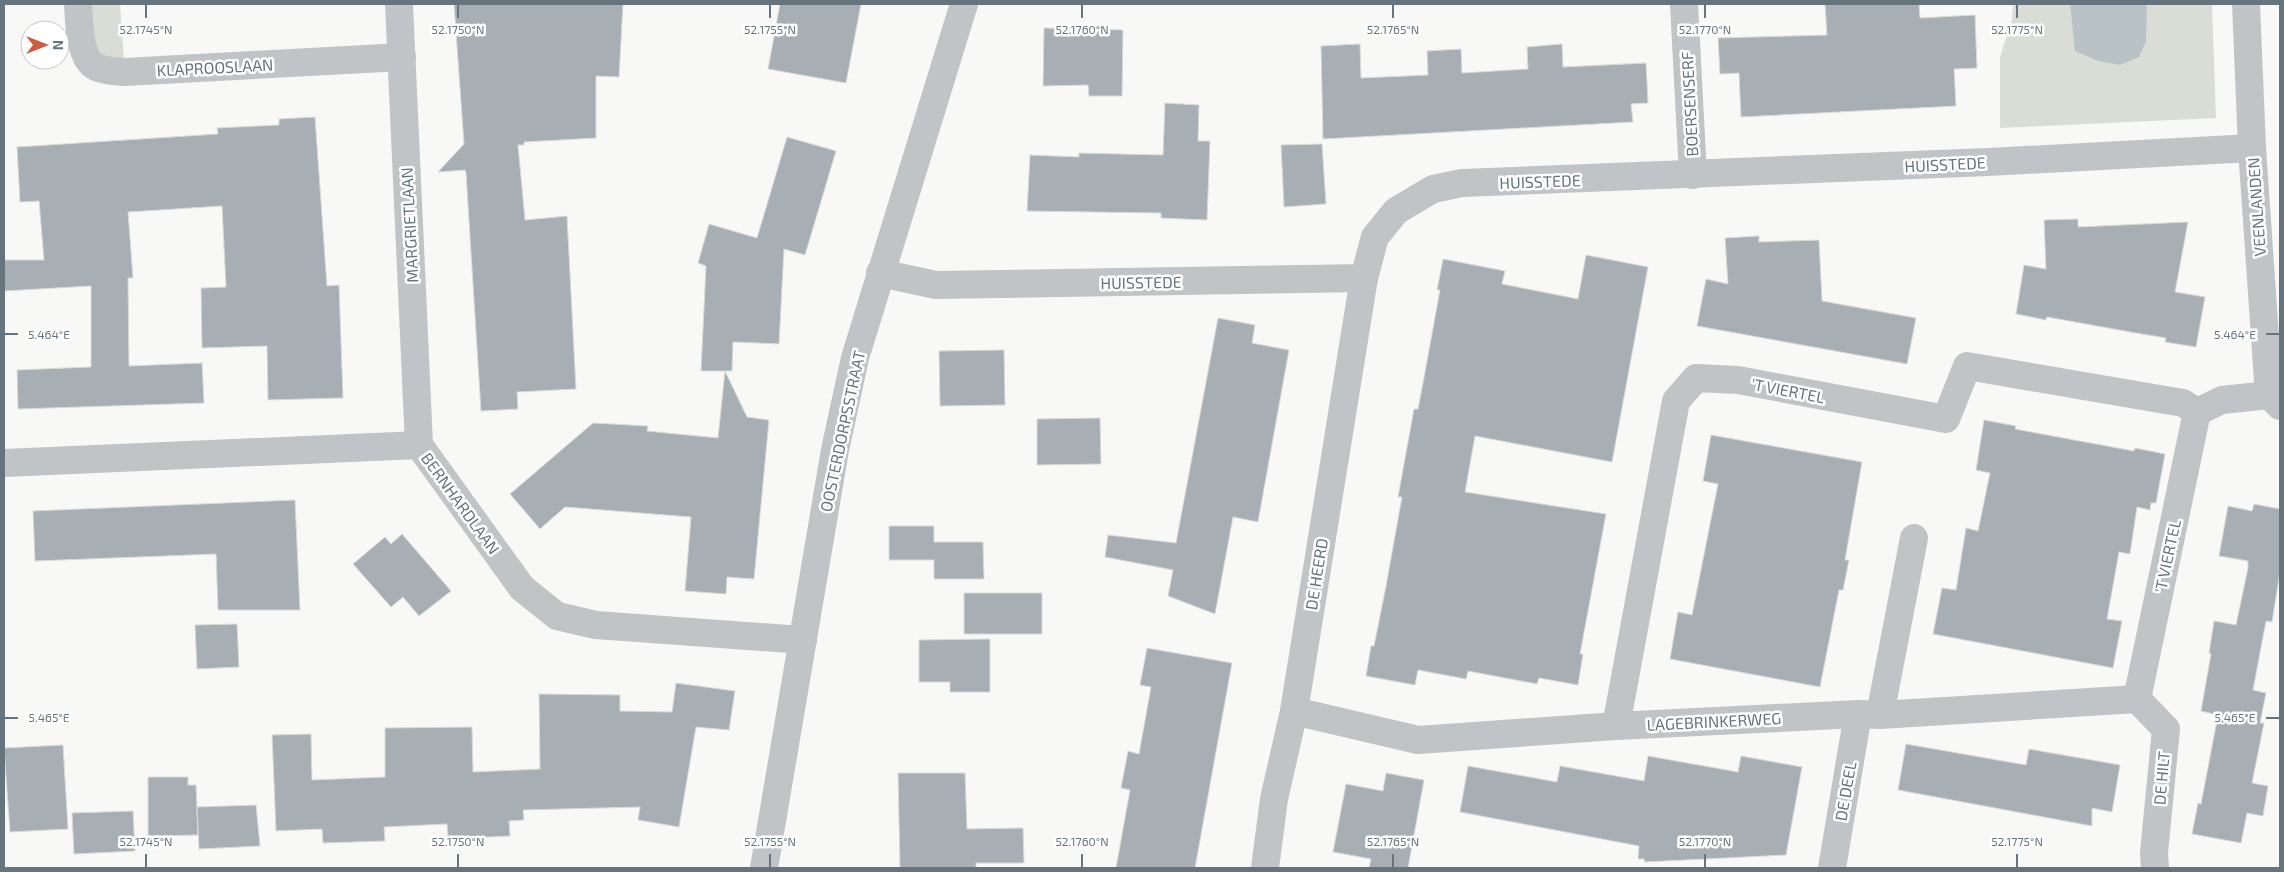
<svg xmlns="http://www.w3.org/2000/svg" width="2284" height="872" font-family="'Exo 2',sans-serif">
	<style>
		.green { fill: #d9ddd6 }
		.water { fill: #b9c3c6 }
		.building { fill: #a8afb4; stroke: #dadad8 }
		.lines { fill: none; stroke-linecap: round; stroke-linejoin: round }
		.minor { stroke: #c0c4c7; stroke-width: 28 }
		.ticks { fill: none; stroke: #66757d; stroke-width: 2 }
		.labels { text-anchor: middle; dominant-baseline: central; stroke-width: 5; stroke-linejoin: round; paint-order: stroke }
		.street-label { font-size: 16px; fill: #66757d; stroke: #fff }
		.ticks-label { font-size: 12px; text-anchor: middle; fill: #66757d; stroke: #fff; stroke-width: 5; stroke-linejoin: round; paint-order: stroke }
	</style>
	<rect width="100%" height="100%" fill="#f8f8f6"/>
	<g class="green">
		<path d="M91,4H120L124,61C118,60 109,60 104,57C89,47 93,20 91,4Z"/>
		<path d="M2013,4H2212L2216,118L2000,128V57L2012,20Z"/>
	</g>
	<path class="water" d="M2070,4H2147L2146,41L2139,57L2120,65L2098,61L2075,51Z"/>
	<g class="building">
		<path d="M454,4H623L619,77L596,76V138L524,142V145H518L525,220L567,216L576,389L517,392L518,409L481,411L466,173L465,170L438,172L464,144Z"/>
		<path d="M780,4H861L846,83L768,69Z"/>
		<path d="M1825,4H1919L1920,18L1975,15L1977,68L1954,69L1956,106L1741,117L1739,73L1720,74L1718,38L1827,35Z"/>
		<path d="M1044,28L1123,30L1122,96H1089L1088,85L1043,86Z"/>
		<path d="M1360,44L1361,78L1428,75L1427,51L1461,49L1462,73L1528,69L1527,47L1562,44L1563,67L1646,63L1648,103L1631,104L1633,122L1323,139L1321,46Z"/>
		<path d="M1165,103L1199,105L1198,141H1210L1207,220L1161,218V213L1027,211L1030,155L1079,157V153L1163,155Z"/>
		<path d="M315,117L327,286L339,285L343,398L268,400L267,346L202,348L201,288L226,287L222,206L128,212L133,278H128L129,366L202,363L204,403L18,409L17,370L91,367V286L4,291V260H44L39,201L20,202L17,147L218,134L217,128L279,125V119Z"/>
		<path d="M787,137L836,151L805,255L784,249L779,344L733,342L732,371H725L747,417L769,420L754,579L727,577L726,594L685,591L691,517L565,507L540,529L510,494L593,423L648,426L647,431L718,438L725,371H701L706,266L698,263L709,224L757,238Z"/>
		<path d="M1322,144L1326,204L1284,207L1281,145Z"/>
		<path d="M2078,219V227L2188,222L2175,292L2205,297L2196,347L2165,342L2166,338L2136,333L2047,317L2046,320L2016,314L2024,265L2046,269L2044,220Z"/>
		<path d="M1759,236V242L1819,240L1822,301L1916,318L1907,364L1697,326L1706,279L1728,284L1725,238Z"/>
		<path d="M1586,255L1648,267L1612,462L1475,436L1465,492L1606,514L1580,654H1583L1578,685L1539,678L1537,684L1468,671L1466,679L1418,670L1415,685L1366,676L1371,646H1374L1386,586L1402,497H1398L1414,409H1418L1423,383L1440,290H1437L1443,259L1505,271L1502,284L1578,299Z"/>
		<path d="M1218,318L1255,325L1252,343L1289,350L1258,522L1233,517L1215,614L1168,596L1173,570L1105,557L1108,535L1176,543Z"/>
		<path d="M1004,350L1005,405L940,406L939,351Z"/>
		<path d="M1100,418L1101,464L1037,465V419Z"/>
		<path d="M1984,420L2016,426L2015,429L2134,451L2135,448L2165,454L2156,503H2151L2150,510L2137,507L2130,554L2119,552L2107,619L2122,621L2113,668L1933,634L1942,588L1956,590L1966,528L1978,531L1990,473L1976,470Z"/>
		<path d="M1711,435L1862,462L1845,560H1849L1843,590H1839L1820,687L1670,659L1678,612L1692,615L1718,484L1703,481Z"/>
		<path d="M295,500L300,610H218L216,554L35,561L33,511Z"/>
		<path d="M2254,504L2280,509V572L2272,622L2266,621L2253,690L2266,693L2260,723H2264L2252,783L2268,786L2263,816L2247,813L2241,843L2192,834L2198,803L2201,804L2218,715L2201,711L2211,654L2209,653L2214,621L2236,625L2248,568V561L2219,556L2228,506L2252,511Z"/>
		<path d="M889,526H934V542H983L984,579H934V560H889Z"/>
		<path d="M402,534L451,591L419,616L403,597L391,607L353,564L385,537L391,544Z"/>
		<rect x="964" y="593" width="78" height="41"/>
		<path d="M237,624L239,667L197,669L195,625Z"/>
		<path d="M990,639V692H950V682H919V640Z"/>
		<path d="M1147,648L1232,663L1195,868H1116L1130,790L1121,788L1128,751L1139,754L1151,687L1140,685Z"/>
		<path d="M676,683L735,691L729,730L696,727L679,827L638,820L640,807L523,810L524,820L509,821L510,836L448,839L447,824L384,827L385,841L323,843L322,829L276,831L272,735L311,734L312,780L385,777V728L472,727L473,772L540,769L539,694L620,695V711L672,712Z"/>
		<path d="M1906,744L2026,765L2029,749L2120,765L2112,812L2092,808V826L1898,790Z"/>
		<path d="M63,745L68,829L10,832L4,748Z"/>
		<path d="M1648,756L1738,772L1741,756L1802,767L1786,855L1645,862L1644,859H1638L1639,846L1460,812L1468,766L1557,782L1560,766L1644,781Z"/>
		<path d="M898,773H965L967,829L1023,828L1024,863H976V868H900Z"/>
		<path d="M1386,773L1424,780L1408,868H1369L1371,859L1333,852L1346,784L1383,791Z"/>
		<path d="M148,777H188V785H196L198,835L148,836Z"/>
		<path d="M256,805L260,846L199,849L197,807Z"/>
		<path d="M133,811L135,851L74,854L72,813Z"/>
	</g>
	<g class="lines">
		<g class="minor">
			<path d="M78,4C79,20 79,59 96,67C105,71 114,71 124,72L402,57"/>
			<path d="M399,4L419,445"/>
			<path d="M1684,4L1693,175"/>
			<path d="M2246,4L2252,148L2269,395L2280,406"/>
			<path d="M880,273L936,285L1364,278L1375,237L1396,211L1433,189L1462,183L1988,162L2252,148"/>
			<path d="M2197,412L2222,400L2269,395"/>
			<path d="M4,463L419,445L522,588L557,616L596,625L803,640"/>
			<path d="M2137,699L2166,729L2154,853L2155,868"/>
			<path d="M1294,711L1418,740L1616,726L1858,714L1880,715L2137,699"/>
			<path d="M1880,715L1914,538"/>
			<path d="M1616,726L1676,401L1696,378L1738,380L1946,419L1967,366L2183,403L2197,412L2137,699"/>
			<path d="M764,868L835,450L855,358L964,4"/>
			<path d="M1265,868L1274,799L1294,711L1364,278"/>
			<path d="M1832,868L1858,714"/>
		</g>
	</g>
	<path class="ticks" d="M146,5V18M458,5V18M770,5V18M1082,5V18M1393,5V18M1705,5V18M2017,5V18M5,334H18M2266,334H2279M5,718H18M2266,718H2279M146,854V867M458,854V867M770,854V867M1082,854V867M1393,854V867M1705,854V867M2017,854V867"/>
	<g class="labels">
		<g class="street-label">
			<text transform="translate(215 67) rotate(-3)">KLAPROOSLAAN</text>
			<text transform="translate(1689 104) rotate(-93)">BOERSENSERF</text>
			<text transform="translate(1945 164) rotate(-3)">HUISSTEDE</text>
			<text transform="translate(1540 181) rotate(-2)">HUISSTEDE</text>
			<text transform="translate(2256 207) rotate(-94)">VEENLANDEN</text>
			<text transform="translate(409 225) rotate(-93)">MARGRIETLAAN</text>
			<text transform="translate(1141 282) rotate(-1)">HUISSTEDE</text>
			<text transform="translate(1788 390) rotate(11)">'T VIERTEL</text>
			<text transform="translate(842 431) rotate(-78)">OOSTERDORPSSTRAAT</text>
			<text transform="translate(461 503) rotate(54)">BERNHARDLAAN</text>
			<text transform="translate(2167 556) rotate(-78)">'T VIERTEL</text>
			<text transform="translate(1316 574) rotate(-81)">DE HEERD</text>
			<text transform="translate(1714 721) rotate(-3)">LAGEBRINKERWEG</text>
			<text transform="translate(2161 778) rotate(-85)">DE HILT</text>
			<text transform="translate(1845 791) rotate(-80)">DE DEEL</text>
		</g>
	</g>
	<g class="ticks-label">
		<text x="146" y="34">52.1745°N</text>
		<text x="458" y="34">52.1750°N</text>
		<text x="770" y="34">52.1755°N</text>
		<text x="1082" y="34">52.1760°N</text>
		<text x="1393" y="34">52.1765°N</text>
		<text x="1705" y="34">52.1770°N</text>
		<text x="2017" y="34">52.1775°N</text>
		<text x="2235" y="339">5.464°E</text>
		<text x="49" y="339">5.464°E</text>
		<text x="2235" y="722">5.465°E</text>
		<text x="49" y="722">5.465°E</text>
		<text x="146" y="846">52.1745°N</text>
		<text x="458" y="846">52.1750°N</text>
		<text x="770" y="846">52.1755°N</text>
		<text x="1082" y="846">52.1760°N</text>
		<text x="1393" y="846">52.1765°N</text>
		<text x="1705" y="846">52.1770°N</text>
		<text x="2017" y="846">52.1775°N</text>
	</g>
	<rect width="2284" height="872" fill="none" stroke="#66757d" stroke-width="10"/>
	<g transform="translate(45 45) rotate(90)"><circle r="24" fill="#ffffff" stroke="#c2c8cb"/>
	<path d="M0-4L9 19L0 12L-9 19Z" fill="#cd5c42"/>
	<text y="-8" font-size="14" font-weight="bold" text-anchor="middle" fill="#66757d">N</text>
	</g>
</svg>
